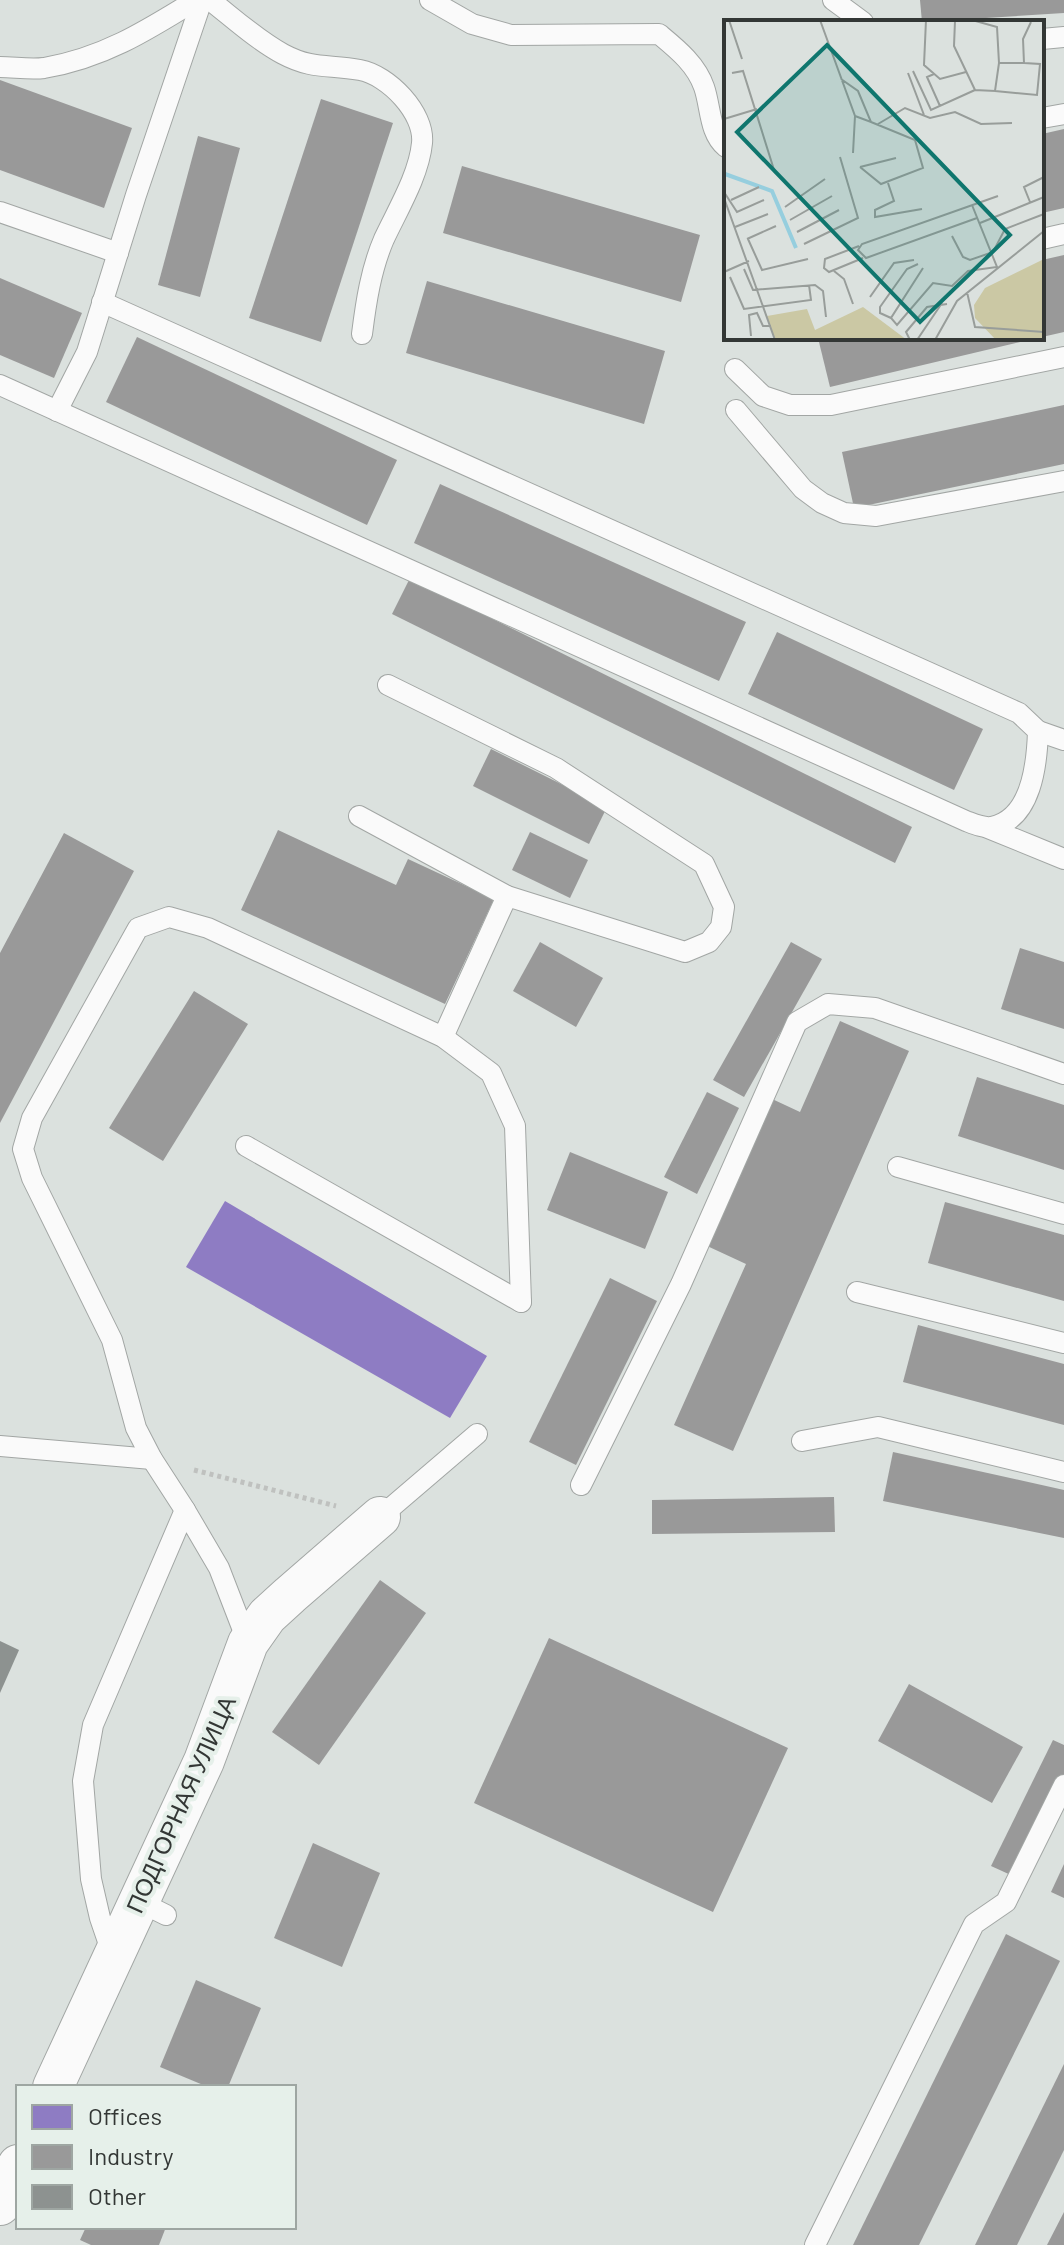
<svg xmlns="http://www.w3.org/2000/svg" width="1064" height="2245" font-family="Barlow,sans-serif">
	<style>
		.offices { fill: #8e7cc3 }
		.industry { fill: #999 }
		.building { fill: #8d9290 }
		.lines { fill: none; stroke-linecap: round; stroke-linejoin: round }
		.service-casing { stroke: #a2a6a4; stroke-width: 22 }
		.minor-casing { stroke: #a2a6a4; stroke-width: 42 }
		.path { stroke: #bfc1bf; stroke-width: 5; stroke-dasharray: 4 4; stroke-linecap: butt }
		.service { stroke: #fafafa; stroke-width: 20 }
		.minor { stroke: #fafafa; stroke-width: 40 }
		.labels { text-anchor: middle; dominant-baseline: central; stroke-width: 8; stroke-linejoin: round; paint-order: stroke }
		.street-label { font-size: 24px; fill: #333735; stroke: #e6f0ea }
		.inset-river { fill: none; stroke: #96cede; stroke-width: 4 }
		.inset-road { fill: none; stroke: #989d9a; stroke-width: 2 }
		.view { fill: #0f766e; fill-opacity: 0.15; stroke: #0f766e; stroke-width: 4 }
		.inset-edge { fill: none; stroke: #333735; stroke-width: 4 }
	</style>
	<rect width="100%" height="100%" fill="#dbe1de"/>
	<path class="offices" d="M225,1201L487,1356L450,1418L186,1267Z"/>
	<g class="industry">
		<path d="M920,0H1064V13L922,22Z"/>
		<path d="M0,80L132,128L104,208L0,170Z"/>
		<path d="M321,99L393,123L321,342L249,318Z"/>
		<path d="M1064,129V208L1042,213V134Z"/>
		<path d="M198,136L240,148L200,297L158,285Z"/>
		<path d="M462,166L700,235L681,302L443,233Z"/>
		<path d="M1064,255V332L1042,337V260Z"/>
		<path d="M0,278L82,313L54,378L0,355Z"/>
		<path d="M427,281L665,351L644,424L406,353Z"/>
		<path d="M137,337L397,460L367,525L106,402Z"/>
		<path d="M818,338H1033V339L830,387Z"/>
		<path d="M1064,405V464L854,508L842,452Z"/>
		<path d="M440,484L746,622L719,681L414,543Z"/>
		<path d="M410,578L912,827L895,863L392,614Z"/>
		<path d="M777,632L983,729L954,790L748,694Z"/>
		<path d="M491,749L607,807L589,844L473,786Z"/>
		<path d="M278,830L396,885L408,859L494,899L445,1004L241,910Z"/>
		<path d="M530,832L588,860L570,898L512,870Z"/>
		<path d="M64,833L134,871L0,1123V953Z"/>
		<path d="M540,942L603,978L576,1027L513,991Z"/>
		<path d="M791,942L822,959L744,1097L713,1080Z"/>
		<path d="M1020,948L1064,962V1029L1001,1009Z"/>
		<path d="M194,991L248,1024L163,1161L109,1128Z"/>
		<path d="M840,1021L909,1051L733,1451L674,1425L746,1264L705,1245L770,1098L800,1112Z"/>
		<path d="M977,1077L1064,1105V1170L958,1136Z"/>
		<path d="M707,1092L739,1108L697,1194L664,1177Z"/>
		<path d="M570,1152L668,1192L645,1249L547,1210Z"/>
		<path d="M945,1202L1064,1235V1301L928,1263Z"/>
		<path d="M610,1278L657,1301L576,1465L529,1442Z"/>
		<path d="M918,1325L1064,1364V1425L903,1382Z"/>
		<path d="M893,1452L1064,1490V1538L883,1501Z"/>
		<path d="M834,1497L835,1532L652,1534V1500Z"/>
		<path d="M380,1580L426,1613L319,1765L272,1732Z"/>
		<path d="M549,1638L788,1748L713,1912L474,1803Z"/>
		<path d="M909,1684L1023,1747L992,1803L878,1741Z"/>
		<path d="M1053,1740L1064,1745V1774L1013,1876L991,1866Z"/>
		<path d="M313,1843L380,1873L342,1967L274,1938Z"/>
		<path d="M1064,1864V1898L1051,1892Z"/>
		<path d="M1006,1934L1060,1961L919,2245H853Z"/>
		<path d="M196,1980L261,2008L228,2087H208L160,2067Z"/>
		<path d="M1064,2064V2150L1017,2245H975Z"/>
		<path d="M1064,2212V2245H1047Z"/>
		<path d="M86,2227H166L159,2245H91L80,2240Z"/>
	</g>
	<path class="building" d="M0,1641L19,1650L0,1693Z"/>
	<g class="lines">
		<g class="service-casing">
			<g id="service">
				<path d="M210,0C233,18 257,40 283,54C313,70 329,64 360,70C388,75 425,113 422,143C419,175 397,211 384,239C371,269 366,302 362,334"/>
				<path d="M430,0L472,24L511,35L659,34C677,49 696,64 704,87C711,107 709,133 726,147"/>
				<path d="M833,0L863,22"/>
				<path d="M1042,39L1064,37"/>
				<path d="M0,67C14,67 30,70 44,68C103,58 146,31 196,0"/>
				<path d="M1042,118L1064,114"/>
				<path d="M0,212L118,253"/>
				<path d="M1042,239L1064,234"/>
				<path d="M735,369L763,396L790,405H831L1064,357"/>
				<path d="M0,385L966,821C974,824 983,828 991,827C1032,820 1037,763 1038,731L1019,713L102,302"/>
				<path d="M736,410L803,489L822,503L844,513L876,516L1064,481"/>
				<path d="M57,411L87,352L136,195L202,0"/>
				<path d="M388,685L556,768L704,864L724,907L721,927L709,942L685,952L507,896L443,1037"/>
				<path d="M1038,731L1064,740"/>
				<path d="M359,816L507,896"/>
				<path d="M988,828L1064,859"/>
				<path d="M246,1146L521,1302"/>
				<path d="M898,1167L1064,1214"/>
				<path d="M857,1292L1064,1343"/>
				<path d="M802,1441L878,1427L1064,1472"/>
				<path d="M0,1446L152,1459"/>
				<path d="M581,1485L681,1284L797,1022L828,1004L875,1008L1064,1074"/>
				<path d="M185,1510L152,1459L136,1428L112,1340L32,1178L23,1149L32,1118L138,928L169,917L208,928L443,1037L491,1073L515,1126L521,1302"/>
				<path d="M380,1517L477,1434"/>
				<path d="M138,1901L166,1915"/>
				<path d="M113,1956L100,1918L91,1879L83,1781L93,1725L185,1510L219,1568L248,1643"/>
				<path d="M815,2245L974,1924L1006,1902L1064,1785"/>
			</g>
		</g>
		<g class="minor-casing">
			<g id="minor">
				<path d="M53,2087L204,1761L248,1643L267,1616L290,1595L380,1517"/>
				<path d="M0,2205L18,2165"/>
			</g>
		</g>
		<path class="path" d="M194,1470L336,1506"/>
		<use href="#service" class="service"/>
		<use href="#minor" class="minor"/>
	</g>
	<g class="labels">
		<g class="street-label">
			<text transform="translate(180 1804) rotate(-66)">ПОДГОРНАЯ УЛИЦА</text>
		</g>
	</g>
	<g transform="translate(724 20)">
		<rect width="320" height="320" fill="#dbe1de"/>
		<path d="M320,239V320H272L251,298L250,285L261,268ZM139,287L183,320H51L43,296L83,289L91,310Z" fill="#cbc8a4"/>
		<path class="inset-river" d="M1,154L48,171L72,228"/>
		<path class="inset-road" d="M5,0L18,39M96,0L131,96L129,133M202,0L200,45L216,59L242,52M235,0L231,1L230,26L251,70L271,71L275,43M248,0L273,7L275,43H300L299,19L307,2M189,51L207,90L251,70M8,53L19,51L51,153M184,53L200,95M210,54L203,57L216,86M117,59L134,71L147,102L131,96M271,71L313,75L316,44L300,43M0,99L33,89M154,104L181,88L206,98L231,92L257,104L288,103M136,147L157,164L199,148L191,120L147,102M136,147L172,138M164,163L170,181L151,190V197L198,189M0,172L13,192L40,180M0,178L51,320M7,180L35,167M306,182L300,167L320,157M61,187L101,159M253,198L142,238L134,230L138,224L274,176M66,200L108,176M256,203L320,177M11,207L44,194M73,212L115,190M228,216L239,237L246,240L269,232L281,209L320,194M23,219L52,206M24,219L38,250L84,239M80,224L134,198L116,137M135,226L101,239L100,248L105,252L139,238M199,248L167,298L173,305L209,263L228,266L244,251L273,247L248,185M20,249L29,270L91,265L99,271L102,297M110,251L120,259L129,284M0,252L25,241M6,257L20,289L87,280L85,265M243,272L251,307L320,312M146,277L170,243L190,240M167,298L156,293V287L183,249L194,244M27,316L25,295L33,293L39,306H47M186,320L182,312L203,287L223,284M193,320L218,283M211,320L233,281L320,211"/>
		<path class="view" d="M103,25L286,215L196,302L13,112Z"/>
		<rect width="320" height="320" class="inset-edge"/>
	</g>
	<rect x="16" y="2085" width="280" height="144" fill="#e6f0ea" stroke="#9ea6a2" stroke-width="2"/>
	<rect x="32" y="2105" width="40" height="24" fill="#8e7cc3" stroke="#9ea6a2" stroke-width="2"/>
	<text x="88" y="2125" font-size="24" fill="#333735">Offices</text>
	<rect x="32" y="2145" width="40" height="24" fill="#999999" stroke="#9ea6a2" stroke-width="2"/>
	<text x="88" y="2165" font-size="24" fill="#333735">Industry</text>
	<rect x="32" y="2185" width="40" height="24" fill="#8d9290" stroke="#9ea6a2" stroke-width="2"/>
	<text x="88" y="2205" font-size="24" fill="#333735">Other</text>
</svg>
